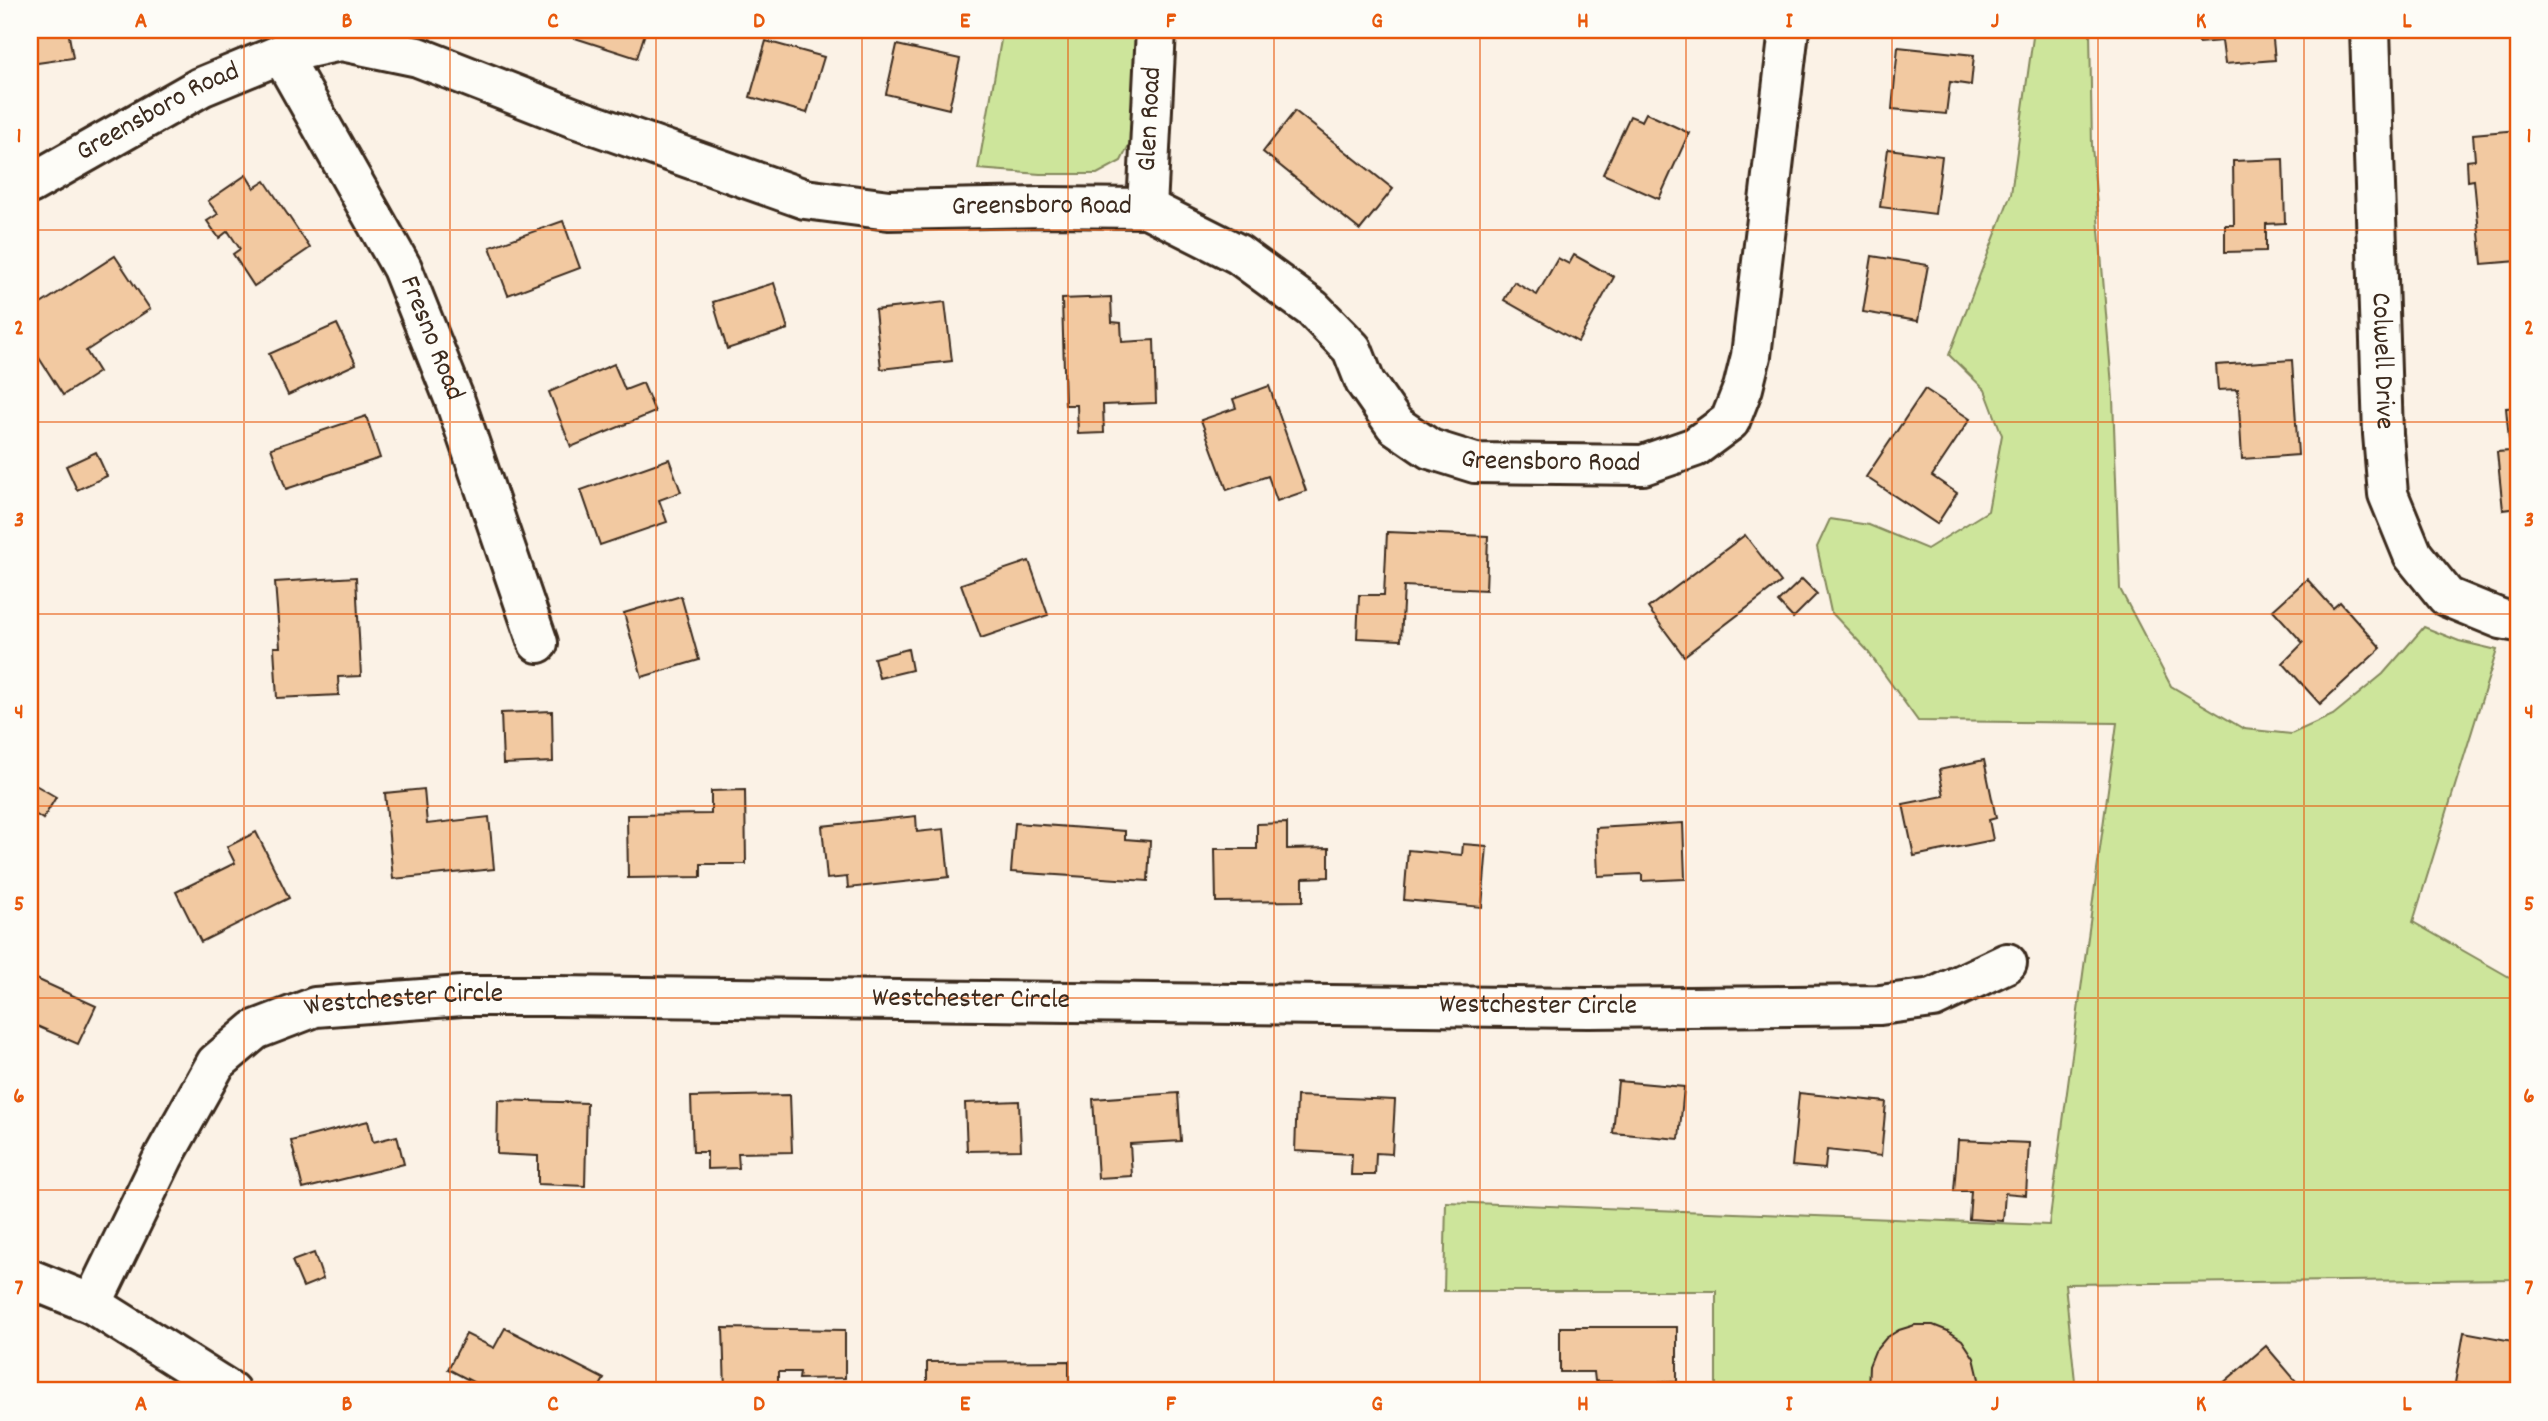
<svg xmlns="http://www.w3.org/2000/svg" width="2548" height="1421" font-family="Dekko,sans-serif">
	<style>
		.green { fill: #cde59b; stroke: #84885c; stroke-width: 2 }
		.building { fill: #f2c9a1; stroke: #3b2a1e; stroke-width: 2 }
		.lines { fill: none; stroke-linecap: round; stroke-linejoin: round }
		.minor-casing { stroke: #3b2a1e; stroke-width: 44 }
		.secondary-casing { stroke: #3b2a1e; stroke-width: 44 }
		.minor { stroke: #fdfcf7; stroke-width: 38 }
		.secondary { stroke: #fdfcf7; stroke-width: 38 }
		.grid { fill: none; stroke: #e8590c; stroke-width: 2; stroke-opacity: 0.55 }
		.labels { text-anchor: middle; dominant-baseline: central; stroke-width: 6; stroke-linejoin: round; paint-order: stroke }
		.street-label { font-size: 28px; fill: #3b2a1e; stroke: #fdfcf7 }
		.neatline { fill: none; stroke: #e8590c; stroke-width: 2.5 }
		.grid-label { font-size: 23px; text-anchor: middle; font-weight: bold; fill: #e8590c }
	</style>
	<rect width="100%" height="100%" fill="#fbf2e6"/>
	<filter id="ink" filterUnits="userSpaceOnUse"><feTurbulence type="fractalNoise" baseFrequency=".0143" numOctaves="2"/><feDisplacementMap in="SourceGraphic" scale="14" xChannelSelector="R" yChannelSelector="G"/><feConvolveMatrix kernelMatrix="1 2 1 2 8 2 1 2 1" color-interpolation-filters="sRGB"/></filter>
	<g filter="url(#ink)">
		<g class="green">
			<path d="M993,30H1136L1130,143L1121,161L1097,174H1040L978,169L1001,40Z"/>
			<path d="M2034,30H2090L2092,146L2113,398L2120,589L2171,686L2244,729L2291,734L2333,715L2383,674L2424,627L2459,641L2497,650L2413,922L2518,982V1279L2065,1284L2076,1391H1716V1291H1444L1446,1202L2049,1225L2117,723L1918,721L1866,649L1831,612L1817,547L1830,519L1869,525L1927,549L1988,511L2002,435L1985,390L1949,355L2011,194Z"/>
		</g>
		<g class="building">
			<path d="M30,30H68L73,58L30,64Z"/>
			<path d="M574,30H646L637,58L572,37Z"/>
			<path d="M2198,30H2272L2275,60L2225,64L2222,41L2199,43Z"/>
			<path d="M766,41L824,57L807,113L750,97Z"/>
			<path d="M897,45L960,59L949,109L886,94Z"/>
			<path d="M1898,47L1974,55L1971,85L1950,82L1946,114L1892,109Z"/>
			<path d="M1295,111L1393,189L1360,230L1263,152Z"/>
			<path d="M1646,113L1689,133L1659,199L1603,174L1630,116L1642,121Z"/>
			<path d="M2518,130V261L2482,264L2474,180L2468,181L2467,161L2475,160L2473,134Z"/>
			<path d="M1888,149L1942,156L1935,214L1880,207Z"/>
			<path d="M2283,159L2285,223L2266,224V251L2225,252V225H2234L2233,161Z"/>
			<path d="M246,175L254,188L265,181L310,248L254,286L233,254L240,249L228,231L219,238L207,221L218,214L208,201Z"/>
			<path d="M563,221L580,268L508,295L490,247Z"/>
			<path d="M1574,255L1614,277L1578,342L1504,300L1514,282L1537,295L1558,258L1569,264Z"/>
			<path d="M115,256L150,309L86,351L99,372L63,395L30,344V311Z"/>
			<path d="M1872,256L1928,265L1918,321L1863,312Z"/>
			<path d="M774,283L788,329L727,349L713,302Z"/>
			<path d="M1111,297L1112,322L1121,323L1122,342L1154,340L1156,403L1103,405L1104,433L1078,434L1077,405H1065L1062,299Z"/>
			<path d="M945,302L952,361L881,369L875,310Z"/>
			<path d="M337,324L356,364L288,395L269,354Z"/>
			<path d="M2292,360L2298,455L2242,459L2238,389L2218,390L2216,365Z"/>
			<path d="M614,364L625,390L643,383L655,412L571,447L549,392Z"/>
			<path d="M1269,386L1306,491L1277,501L1268,476L1227,490L1201,420L1236,408L1233,399Z"/>
			<path d="M1925,389L1970,419L1932,476L1957,493L1937,524L1866,477Z"/>
			<path d="M2518,407V508L2503,510L2497,452L2510,451L2506,408Z"/>
			<path d="M366,416L380,458L286,489L271,448Z"/>
			<path d="M96,452L107,476L77,490L66,466Z"/>
			<path d="M669,459L681,492L659,500L667,522L600,545L581,490Z"/>
			<path d="M1387,532L1488,536L1486,590L1404,586L1401,640L1357,638L1359,595H1384Z"/>
			<path d="M1745,535L1781,582L1684,656L1648,608Z"/>
			<path d="M1029,561L1048,615L981,638L961,584Z"/>
			<path d="M356,577L361,676L338,677L339,695L277,698L274,647H280L275,582Z"/>
			<path d="M1802,579L1817,594L1793,618L1778,602Z"/>
			<path d="M2307,579L2333,608L2340,602L2381,648L2320,704L2283,663L2303,643L2273,610Z"/>
			<path d="M681,596L699,660L642,677L624,613Z"/>
			<path d="M908,649L912,670L879,678L874,658Z"/>
			<path d="M552,711L553,762L503,764L501,713Z"/>
			<path d="M1984,760L1996,818L1989,820L1993,840L1914,856L1903,804L1944,796L1939,770Z"/>
			<path d="M32,783L56,797L43,819L30,811V787Z"/>
			<path d="M424,789L427,824L489,817L494,869L393,879L385,793Z"/>
			<path d="M745,790L746,864H701V877L628,878L627,815L711,814V791Z"/>
			<path d="M916,816L917,832L944,829L949,877L848,888L847,877L827,879L822,826Z"/>
			<path d="M1015,823L1125,831V839L1150,841L1148,881L1011,872Z"/>
			<path d="M1287,823V849L1329,848V877L1303,878V901L1216,902L1215,849H1257V824Z"/>
			<path d="M1683,823L1685,879L1642,881V874L1598,876L1596,828Z"/>
			<path d="M256,832L289,898L201,942L176,892L235,863L227,847Z"/>
			<path d="M1463,844L1487,846L1482,907L1404,900L1408,850L1462,855Z"/>
			<path d="M30,976L96,1006L78,1044L30,1023Z"/>
			<path d="M1618,1081L1684,1087L1679,1139L1613,1133Z"/>
			<path d="M1178,1093L1181,1141L1130,1144L1132,1176L1098,1178L1093,1099Z"/>
			<path d="M1799,1093L1886,1102L1881,1156L1827,1150L1825,1169L1792,1166Z"/>
			<path d="M790,1095L792,1152L738,1153L739,1168L707,1169V1152H693L691,1097Z"/>
			<path d="M1297,1096L1395,1100L1392,1154L1376,1153L1375,1175H1351L1352,1154L1295,1151Z"/>
			<path d="M498,1100L587,1103L585,1186L538,1184V1156L497,1154Z"/>
			<path d="M1019,1101L1021,1150L967,1151L965,1103Z"/>
			<path d="M368,1121L373,1142L397,1136L404,1164L303,1189L291,1141Z"/>
			<path d="M1958,1140L2029,1143L2026,1195L2005,1193L2003,1221L1969,1219L1971,1191H1954Z"/>
			<path d="M314,1253L323,1279L303,1287L292,1261Z"/>
			<path d="M1915,1325H1933L1948,1331L1962,1340L1974,1358L1979,1379L1977,1391H1868L1869,1366L1875,1351L1886,1338L1899,1330Z"/>
			<path d="M1560,1327H1677V1382L1595,1381L1594,1372H1560Z"/>
			<path d="M505,1328L604,1379L597,1391H490L448,1369L466,1334L494,1348Z"/>
			<path d="M723,1328L845,1330V1378L799,1379L800,1372H778V1391H725Z"/>
			<path d="M2464,1332L2518,1342V1391H2496L2455,1383Z"/>
			<path d="M2266,1346L2302,1388L2298,1391H2214Z"/>
			<path d="M1069,1361V1391H927V1362Z"/>
		</g>
		<g class="lines">
			<g class="minor-casing">
				<g id="minor">
					<path id="s1" d="M2370,30L2383,434L2388,494L2413,555L2447,597L2501,619L2518,622"/>
					<path id="s2" d="M281,54L402,268L455,401L538,643"/>
					<path id="s3" d="M30,184L201,87L281,54L341,41L418,57L572,117L805,199L889,210L1043,207L1147,208L1238,254L1313,309L1352,349L1365,382L1395,425L1430,449L1475,463L1643,465L1695,447L1730,421L1743,388L1751,356L1789,30"/>
					<path id="s4" d="M1147,208L1156,30"/>
					<path id="s5" d="M92,1304L164,1156L216,1063L255,1030L315,1007L462,996H555L1589,1008L1880,1005L1933,998L2007,963"/>
				</g>
			</g>
			<g class="secondary-casing">
				<path id="secondary" d="M30,1279L92,1304L230,1391"/>
			</g>
			<use href="#minor" class="minor"/>
			<use href="#secondary" class="secondary"/>
		</g>
	</g>
	<path class="grid" d="M244,30V1391M450,30V1391M656,30V1391M862,30V1391M1068,30V1391M1274,30V1391M1480,30V1391M1686,30V1391M1892,30V1391M2098,30V1391M2304,30V1391M30,230H2518M30,422H2518M30,614H2518M30,806H2518M30,998H2518M30,1190H2518"/>
	<g class="labels">
		<g class="street-label">
			<text stroke="none"><textPath href="#s3" startOffset="147">Greensboro Road</textPath></text>
			<text stroke="none"><textPath href="#s4" startOffset="89">Glen Road</textPath></text>
			<text stroke="none"><textPath href="#s3" startOffset="1073">Greensboro Road</textPath></text>
			<text stroke="none"><textPath href="#s2" startOffset="322">Fresno Road</textPath></text>
			<text stroke="none"><textPath href="#s1" startOffset="331">Colwell Drive</textPath></text>
			<text stroke="none"><textPath href="#s3" startOffset="1682">Greensboro Road</textPath></text>
			<text stroke="none"><textPath href="#s5" startOffset="1043">Westchester Circle</textPath></text>
			<text stroke="none"><textPath href="#s5" startOffset="476">Westchester Circle</textPath></text>
			<text stroke="none"><textPath href="#s5" startOffset="1610">Westchester Circle</textPath></text>
		</g>
	</g>
	<rect width="2548" height="1421" fill="none" stroke="#fdfcf7" stroke-width="77"/>
	<rect x="38" y="38" width="2472" height="1344" class="neatline"/>
	<g class="grid-label">
		<text x="141" y="27">A</text>
		<text x="347" y="27">B</text>
		<text x="553" y="27">C</text>
		<text x="759" y="27">D</text>
		<text x="965" y="27">E</text>
		<text x="1171" y="27">F</text>
		<text x="1377" y="27">G</text>
		<text x="1583" y="27">H</text>
		<text x="1789" y="27">I</text>
		<text x="1995" y="27">J</text>
		<text x="2201" y="27">K</text>
		<text x="2407" y="27">L</text>
		<text x="19" y="142">1</text>
		<text x="2529" y="142">1</text>
		<text x="19" y="334">2</text>
		<text x="2529" y="334">2</text>
		<text x="19" y="526">3</text>
		<text x="2529" y="526">3</text>
		<text x="19" y="718">4</text>
		<text x="2529" y="718">4</text>
		<text x="19" y="910">5</text>
		<text x="2529" y="910">5</text>
		<text x="19" y="1102">6</text>
		<text x="2529" y="1102">6</text>
		<text x="19" y="1294">7</text>
		<text x="2529" y="1294">7</text>
		<text x="141" y="1410">A</text>
		<text x="347" y="1410">B</text>
		<text x="553" y="1410">C</text>
		<text x="759" y="1410">D</text>
		<text x="965" y="1410">E</text>
		<text x="1171" y="1410">F</text>
		<text x="1377" y="1410">G</text>
		<text x="1583" y="1410">H</text>
		<text x="1789" y="1410">I</text>
		<text x="1995" y="1410">J</text>
		<text x="2201" y="1410">K</text>
		<text x="2407" y="1410">L</text>
	</g>
</svg>
